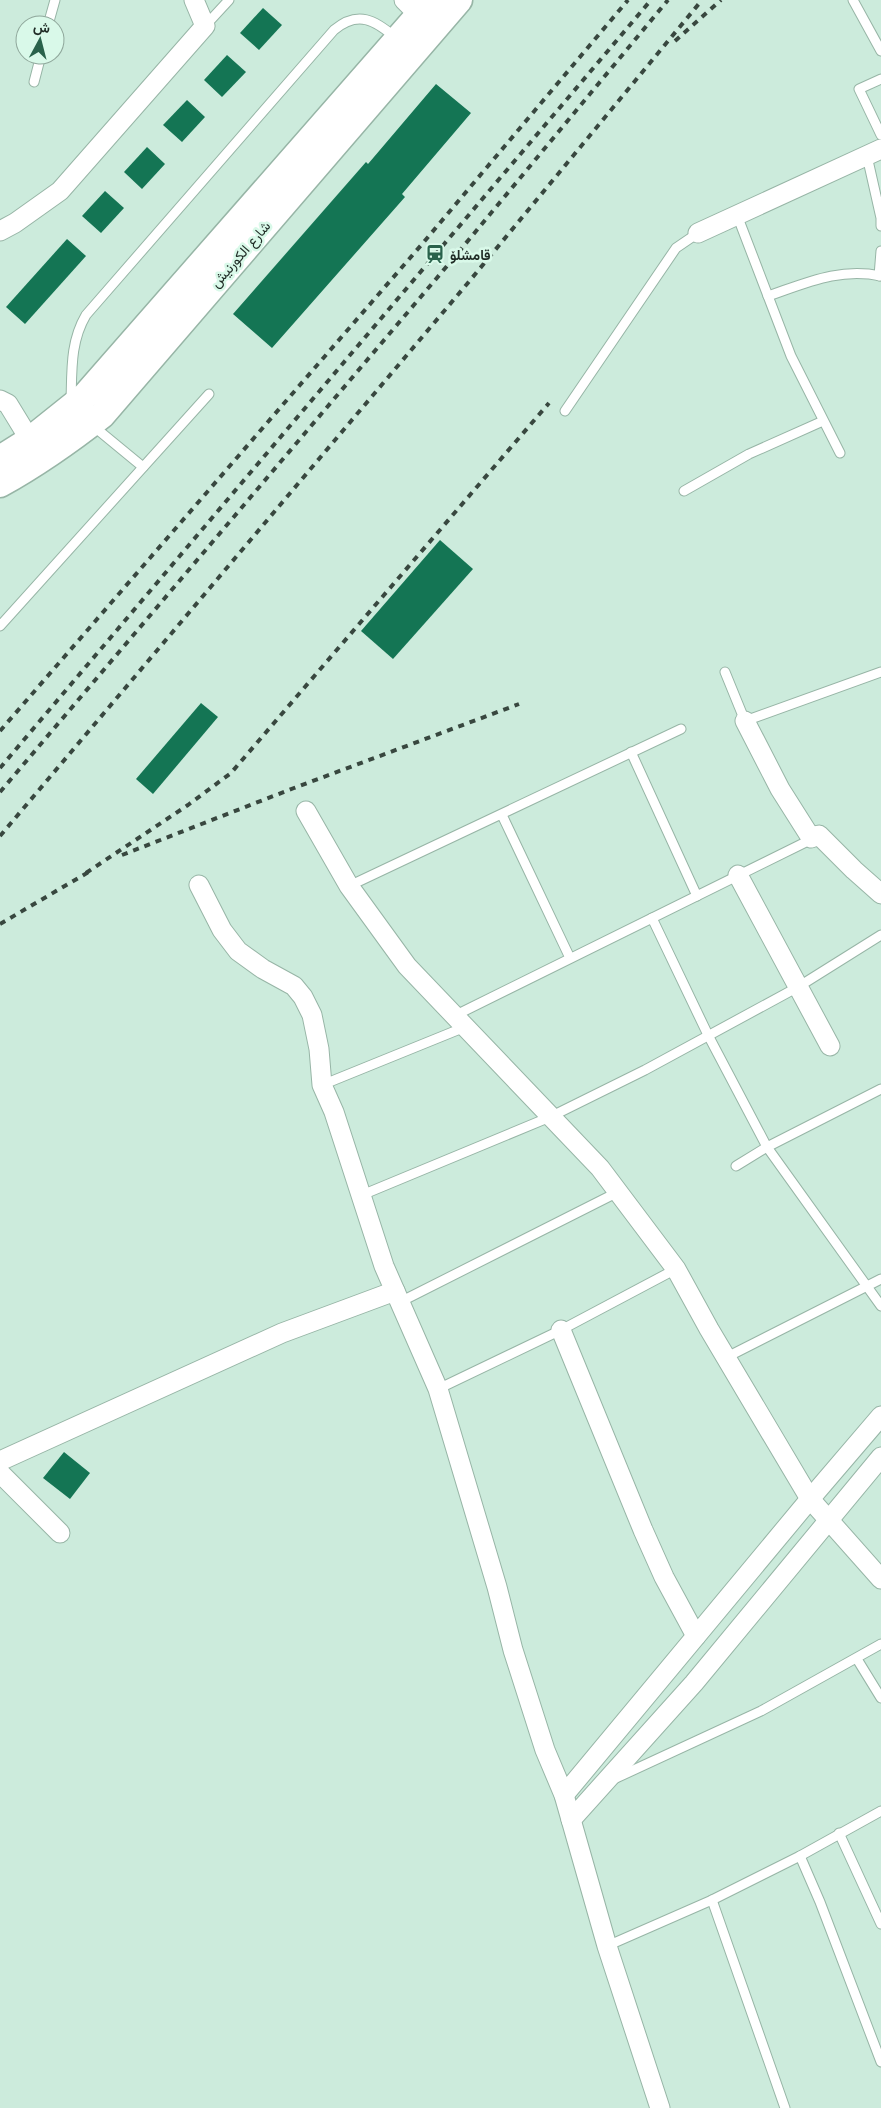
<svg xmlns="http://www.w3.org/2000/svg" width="881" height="2108" font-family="'Noto Serif',Vazirmatn,serif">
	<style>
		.building { fill: #147554 }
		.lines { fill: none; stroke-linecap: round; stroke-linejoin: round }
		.lane-casing { stroke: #97b5a6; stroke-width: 11 }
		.street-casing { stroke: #97b5a6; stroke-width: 21 }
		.secondary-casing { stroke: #97b5a6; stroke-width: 29 }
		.lane { stroke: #fff; stroke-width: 9 }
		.street { stroke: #fff; stroke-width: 19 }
		.secondary { stroke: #fff; stroke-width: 26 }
		.rail { stroke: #38473f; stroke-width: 4; stroke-dasharray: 6 6; stroke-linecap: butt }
		.labels { text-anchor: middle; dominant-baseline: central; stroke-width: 5; stroke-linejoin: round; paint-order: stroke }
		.street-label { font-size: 14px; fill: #1f2b25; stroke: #d9f9e9 }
		.poi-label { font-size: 14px; font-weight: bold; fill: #1f2b25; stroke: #d9f9e9; text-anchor: start }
	</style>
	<rect width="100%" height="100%" fill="#ccebdc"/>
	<g class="building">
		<path d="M263,8L282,25L259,50L240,33Z"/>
		<path d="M227,55L246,72L222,97L204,80Z"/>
		<path d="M436,84L471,113L402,194L405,197L272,348L233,314L366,162L368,164Z"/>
		<path d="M187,100L205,117L182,142L163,125Z"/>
		<path d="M147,147L165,164L142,189L124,172Z"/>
		<path d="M105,191L124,208L101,233L82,216Z"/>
		<path d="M67,239L86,256L25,324L6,307Z"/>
		<path d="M440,540L473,569L393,659L361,631Z"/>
		<path d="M201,703L218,717L153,794L136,779Z"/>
		<path d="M64,1452L90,1473L70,1499L43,1478Z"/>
	</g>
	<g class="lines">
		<g class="lane-casing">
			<g id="lane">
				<path d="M853,0L881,51"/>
				<path d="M48,25L55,0"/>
				<path d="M205,26L229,0"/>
				<path d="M881,79L859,89L881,135"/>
				<path d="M34,82L41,55"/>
				<path d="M867,156L881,218V226"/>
				<path d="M737,215L791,356L840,453"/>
				<path d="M879,276L881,251"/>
				<path d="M768,296C806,283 840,267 881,276"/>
				<path d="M71,402C72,371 70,342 86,315L334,30C358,10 375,20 396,38"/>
				<path d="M565,411L676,248L698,233"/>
				<path d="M92,425L143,467"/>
				<path d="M684,491L749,454L823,421"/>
				<path d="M0,626L209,394"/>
				<path d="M725,672L745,721L881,672"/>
				<path d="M631,752L697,896"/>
				<path d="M502,815L570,958"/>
				<path d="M349,886L681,729"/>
				<path d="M652,918L708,1035L767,1147L881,1306"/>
				<path d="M454,1016L812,839"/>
				<path d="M322,1085L465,1027"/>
				<path d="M736,1166L767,1147L881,1089"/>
				<path d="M362,1195L550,1117L645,1070L798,987L881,935"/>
				<path d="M400,1302L618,1192"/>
				<path d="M727,1357L881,1279"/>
				<path d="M438,1389L561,1330L676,1269"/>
				<path d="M857,1659L881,1698"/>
				<path d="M614,1779L761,1711L881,1644"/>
				<path d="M839,1833L881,1924"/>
				<path d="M800,1856L820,1902L881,2062"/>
				<path d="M712,1900L785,2108"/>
				<path d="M607,1946L712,1900L800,1856L881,1811"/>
			</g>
		</g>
		<g class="street-casing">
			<g id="street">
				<path d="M404,0L419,15"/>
				<path d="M0,231L15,223L60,191L205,26L194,0"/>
				<path d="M698,233L881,149"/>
				<path d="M0,400L8,404L30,440"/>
				<path d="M745,721L780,789L811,838L819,835L854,870L881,894"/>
				<path d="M306,811L349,886L407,966L600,1168L676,1269L709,1329L810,1499L881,1579"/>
				<path d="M738,875L830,1046"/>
				<path d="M199,885L222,930L238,951L263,969L294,986L303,997L312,1015L319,1049L322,1085L334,1112L384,1266L438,1389L497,1587L513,1650L545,1750L564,1795L607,1946L660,2108"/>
				<path d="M561,1330L643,1530L664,1577L696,1636"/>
				<path d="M0,1461L282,1333L395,1291"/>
				<path d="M0,1473L60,1533"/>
				<path d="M564,1795L810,1499L881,1416"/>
				<path d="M571,1820L694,1683L881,1457"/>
			</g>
		</g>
		<g class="secondary-casing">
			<g id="secondary">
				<path d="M0,459L30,440L85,396L432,0"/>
				<path d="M0,484C36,464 69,441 102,415L459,0"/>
			</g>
		</g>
		<use href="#lane" class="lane"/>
		<use href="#street" class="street"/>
		<use href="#secondary" class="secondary"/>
		<g class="rail">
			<path d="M675,41L721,0"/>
			<path d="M0,731L423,243L628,0"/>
			<path d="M0,768L651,0"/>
			<path d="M0,792L447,266L668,0"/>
			<path d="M0,836L467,284L702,0"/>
			<path d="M122,855L294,788L519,704"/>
			<path d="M86,873L188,805L231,773L549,403"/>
			<path d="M0,924L92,870"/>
		</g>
	</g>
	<defs>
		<g id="station-bare" transform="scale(1.5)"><path d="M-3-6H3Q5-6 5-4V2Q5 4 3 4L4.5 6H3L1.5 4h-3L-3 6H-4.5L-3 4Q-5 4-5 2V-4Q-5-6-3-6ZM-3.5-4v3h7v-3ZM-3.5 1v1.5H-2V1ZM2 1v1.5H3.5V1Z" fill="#29624b" stroke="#d9f9e9" stroke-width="2.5" paint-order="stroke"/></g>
	</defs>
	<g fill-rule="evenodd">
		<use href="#station-bare" x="435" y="254"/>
	</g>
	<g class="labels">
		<g class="street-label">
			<text transform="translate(240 254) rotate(-49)">شارع الكورنيش</text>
		</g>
		<g class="poi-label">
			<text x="450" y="254">قامشلۆ</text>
		</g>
	</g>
	<g transform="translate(40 40) rotate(7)"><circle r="24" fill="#d9f9e9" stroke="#8fa79b"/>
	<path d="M0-4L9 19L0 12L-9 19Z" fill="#29624b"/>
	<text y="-8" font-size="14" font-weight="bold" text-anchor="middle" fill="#1f2b25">ش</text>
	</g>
</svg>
